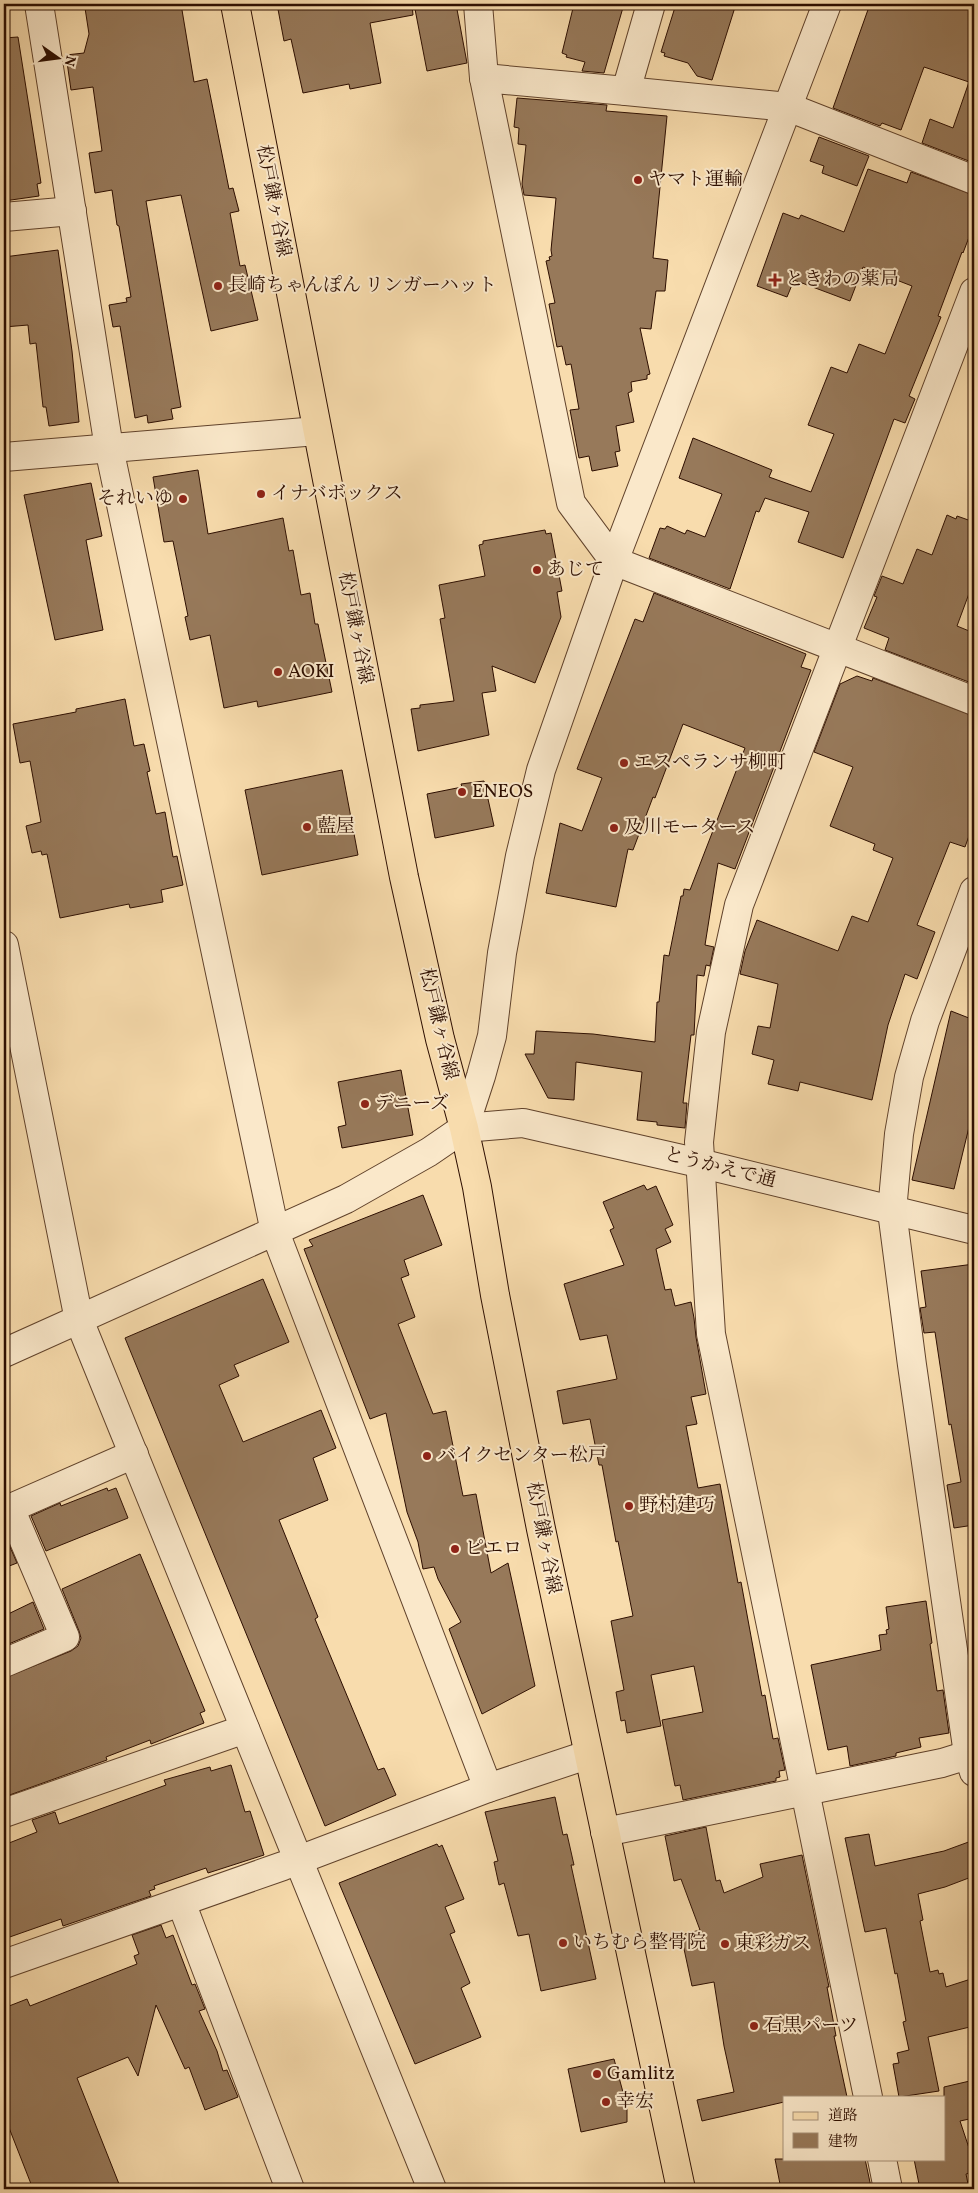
<svg xmlns="http://www.w3.org/2000/svg" width="978" height="2193" font-family="Vollkorn,'Noto Serif JP',serif">
	<style>
		.building { fill: #97795a; stroke: #2d0e00 }
		.lines { fill: none; stroke-linecap: round; stroke-linejoin: round }
		.minor-casing { stroke: #60422b; stroke-width: 30 }
		.major-casing { stroke: #2d0e00; stroke-width: 30 }
		.minor { stroke: #fae8ca; stroke-width: 28 }
		.major { stroke: #f8dcad; stroke-width: 28 }
		.poi-dot { fill: #8f2418; stroke: #fae8ca; stroke-width: 2 }
		.labels { text-anchor: middle; dominant-baseline: central; stroke-width: 4; stroke-linejoin: round; paint-order: stroke }
		.poi-label { font-size: 19px; fill: #2d0e00; stroke: #fae8ca; text-anchor: start }
		.street-label { font-size: 19px; fill: #2d0e00; stroke: #fae8ca }
	</style>
	<rect width="100%" height="100%" fill="#f8dcad"/>
	<filter id="stains"><feTurbulence type="fractalNoise" baseFrequency=".004" numOctaves="4"/><feColorMatrix values="0 0 0 0 .2 0 0 0 0 .09 0 0 0 0 .02 0 0 0 .5 -.17"/></filter>
	<radialGradient id="worn" r=".72"><stop offset=".6" stop-color="#630" stop-opacity="0"/><stop offset="1" stop-color="#630" stop-opacity=".3"/></radialGradient>
	<g class="building">
		<path d="M109,4H181L194,82L207,79L229,189L233,188L239,211L230,213L240,266L245,265L258,320L211,331L181,195L146,201L181,407L171,409L173,419L148,423L147,415L135,418L120,326L113,327L109,305L127,302L126,298L131,297L119,226L117,225L112,190L95,193L89,153L102,151L93,87L71,90L66,55L84,53L89,34L85,8Z"/>
		<path d="M277,4H412L413,15L370,23L381,83L350,89L349,84L303,93L291,39L284,41Z"/>
		<path d="M414,4H456L467,63L427,71Z"/>
		<path d="M574,4H624L604,73L582,71L585,62L566,57L567,55L562,53Z"/>
		<path d="M676,4H736L712,80L697,76L688,63L664,56L665,53L661,52Z"/>
		<path d="M870,4H974V163L922,143L930,119L953,128L969,82L924,67L901,130L882,123L880,126L833,108Z"/>
		<path d="M18,37L41,183L37,184L39,196L4,201V38Z"/>
		<path d="M517,98L607,105L606,111L667,116L653,258L668,260L665,291H656L651,329L640,328L650,374L647,375V379L631,382L632,391L628,393L634,422L616,426L620,451L615,452L618,466L592,471L589,456L579,458L570,410L579,409L571,364L566,365L562,346L557,347L549,304L555,303L546,261L550,260L549,257L552,256L551,250L556,198L524,195L522,184L526,145L518,144L519,128L514,127Z"/>
		<path d="M819,137L869,156L857,186L822,173L824,166L810,161Z"/>
		<path d="M868,169L907,183L911,172L974,195V224L963,253L962,252L938,316L941,317L909,396L915,399L905,423L894,419L843,558L798,542L809,512L765,498L759,512L756,511L730,589L649,558L660,528L665,529L667,526L685,534L687,530L705,537L722,494L679,478L693,438L772,470L769,477L811,492L834,434L808,425L831,367L847,373L859,344L885,354L912,286L863,267L850,301L794,280L787,297L757,286L783,213L799,219L801,215L844,232Z"/>
		<path d="M58,250L72,351L79,422L49,426L46,407H43L36,343L30,344L28,325L4,327V257Z"/>
		<path d="M198,470L208,534L283,518L289,551L293,550L301,595L310,593L315,624H318L332,692L258,707L257,701L224,708L210,635L190,640L185,617L188,616L173,541L164,542L153,477Z"/>
		<path d="M91,483L102,536L86,540L103,630L55,640L24,495Z"/>
		<path d="M947,515L956,519L957,516L974,522V580L957,626L974,633V684L885,650L889,638L864,628L877,597L874,596L882,576L903,584L917,549L932,555Z"/>
		<path d="M545,530L546,534L551,533L562,591L557,592L561,617L535,683L492,666L496,691L482,693L489,735L418,751L411,709L420,708V705L454,701L440,619L445,618L439,585L485,576L479,545L483,544V541Z"/>
		<path d="M654,593L806,654L801,667L811,670L735,869L718,863L705,945L714,947L710,966L706,965L704,976L697,975L694,1035H691L683,1103H687L685,1128L657,1125V1122L637,1120L642,1072L576,1062L574,1100L548,1098L525,1054H534L536,1031L593,1034L655,1042L657,1002H659L664,955L669,956L681,896H683L684,889L690,890L745,748L683,724L655,798L653,797L633,850L628,849L616,907L546,893L560,823L582,831L602,778L577,769L635,619L643,622Z"/>
		<path d="M857,676L872,681L873,678L974,716V822L965,847L950,842L917,925L935,932L917,979L905,974L888,1025L872,1100L800,1082L798,1091L768,1084L774,1060L752,1054L758,1026L770,1028L778,984L740,974L745,951L757,920L838,951L852,916L868,922L893,858L873,850L875,844L830,826L853,767L814,752L840,684Z"/>
		<path d="M125,699L134,746L144,744L150,771L147,772L156,814L165,812L173,857L177,856L183,885L161,890L163,902L130,908L129,904L60,918L47,854L42,855L41,851L32,853L26,826L41,822L30,761L20,763L13,724L76,712V709Z"/>
		<path d="M342,770L358,855L262,875L245,790Z"/>
		<path d="M484,781L494,826L435,838L427,794L462,787L461,784Z"/>
		<path d="M951,1011L974,1020V1128L969,1127L954,1189L912,1180Z"/>
		<path d="M401,1070L413,1135L342,1148L338,1127L346,1125L338,1082Z"/>
		<path d="M644,1185L647,1190L656,1186L673,1225L665,1229L671,1242L656,1249L665,1290L671,1289L675,1306L691,1302L694,1318L696,1337L706,1394L691,1397L697,1424L686,1426L698,1488L720,1484L738,1583L741,1582L762,1696L765,1695L773,1739L778,1738L785,1770L779,1771L780,1777L776,1778V1781L683,1800L680,1785L675,1786L662,1720L703,1712L694,1666L651,1675L661,1726L627,1733L625,1720L621,1721L616,1692L624,1690L611,1621L633,1616L618,1541L616,1542L602,1465H599L590,1419L563,1424L557,1391L617,1379L607,1335L580,1340L564,1284L624,1265L610,1230L614,1228L603,1202Z"/>
		<path d="M423,1195L442,1245L404,1260L409,1275L401,1278L415,1317L398,1324L433,1414L446,1411L463,1496L476,1494L491,1573L508,1563L535,1686L482,1714L449,1629L461,1622L438,1579L434,1567L423,1569L418,1542L407,1512L386,1413L370,1419L304,1249L313,1246L309,1240Z"/>
		<path d="M974,1264V1525L954,1528L947,1485L961,1482L951,1424L949,1425L935,1332L924,1333L920,1308L926,1307L921,1271Z"/>
		<path d="M263,1279L289,1342L234,1365L239,1376L219,1385L243,1442L321,1410L336,1448L313,1458L328,1500L279,1520L318,1617L315,1619L378,1770L384,1768L396,1795L325,1826L125,1338Z"/>
		<path d="M107,1488L108,1491L116,1488L128,1518L46,1551L31,1516L60,1503L61,1506Z"/>
		<path d="M4,1533L17,1563L4,1568Z"/>
		<path d="M140,1554L205,1711L200,1713L204,1723L151,1744L150,1740L106,1757L107,1760L4,1797V1678L71,1651L78,1646L81,1638L79,1631L62,1589Z"/>
		<path d="M926,1601L932,1643L930,1644L937,1691L943,1690L949,1733L919,1738L921,1747L896,1753V1756L850,1766L847,1746L828,1750L811,1665L881,1650L879,1635L887,1634L886,1630L889,1629L886,1607Z"/>
		<path d="M33,1602L44,1629L4,1646V1616Z"/>
		<path d="M231,1765L245,1812L250,1811L264,1855L208,1873L206,1868L154,1886L155,1889L149,1891L151,1896L63,1926L61,1919L4,1939V1845L37,1832L32,1820L55,1812L59,1824L166,1785L164,1780L210,1767L211,1771Z"/>
		<path d="M555,1797L563,1835L567,1834L574,1865H571L596,1979L541,1991L529,1934L518,1936L504,1883L499,1885L494,1862L498,1861L485,1812Z"/>
		<path d="M706,1827L716,1881L720,1880L724,1893L763,1877L760,1864L802,1855L829,1987H827L836,2036H834L847,2097H784V2102L702,2121L697,2100L734,2092L724,2046L714,1982L692,1986L681,1935L700,1930L681,1879L674,1881L665,1836Z"/>
		<path d="M869,1834L875,1866L944,1851L974,1840V1876L945,1887L918,1894L923,1920L920,1921L930,1972L938,1970L939,1974L943,1973L946,1987L974,1978V2026L928,2037L939,2091L899,2097L893,2064L899,2063L897,2053L909,2050L903,2022L906,2021L897,1973L895,1974L886,1928L865,1932L845,1838Z"/>
		<path d="M437,1844L439,1847L442,1845L464,1899L445,1907L455,1932L450,1934L470,1983L461,1988L481,2037L415,2064L339,1883Z"/>
		<path d="M161,1925L166,1938L173,1935L192,1985L195,1984L205,2009L199,2011L217,2051L223,2071L227,2070L238,2097L205,2110L189,2067L185,2069L156,2005L138,2076L128,2057L77,2078L121,2189H33L4,2115V2008L27,1999L30,2006L137,1964L134,1956L139,1954L132,1935Z"/>
		<path d="M614,2059L627,2107V2122L581,2132L568,2069Z"/>
		<path d="M974,2080V2118L960,2121L974,2163V2172L966,2174L969,2189H920L914,2159H944V2087Z"/>
		<path d="M775,2159H865L871,2187L858,2189H781Z"/>
	</g>
	<g class="lines">
		<g class="minor-casing">
			<g id="minor">
				<path d="M39,4L109,448L275,1232L488,1788"/>
				<path d="M478,4L484,78"/>
				<path d="M651,4L626,91L484,78L571,503L614,561L974,701"/>
				<path d="M626,91L788,107L974,180"/>
				<path d="M4,217L72,211"/>
				<path d="M4,457L317,431"/>
				<path d="M974,891L925,1021L909,1077L899,1134L892,1211L912,1365L968,1754L974,1772"/>
				<path d="M4,945L79,1320L432,2189"/>
				<path d="M464,1128L523,1123L699,1163L974,1230"/>
				<path d="M4,1353L346,1199L429,1152L464,1128L481,1076L492,1036L502,953L520,856L541,770L614,561L827,4"/>
				<path d="M4,1511L134,1454"/>
				<path d="M4,1663L65,1637L10,1508"/>
				<path d="M4,1813L245,1729"/>
				<path d="M605,1832L942,1763L974,1753"/>
				<path d="M181,1902L290,2189"/>
				<path d="M4,1964L283,1866L488,1788L587,1755"/>
				<path d="M868,2097L711,1334L699,1142L711,1032L739,905L974,292"/>
				<path d="M882,2159L888,2189"/>
			</g>
		</g>
		<g class="major-casing">
			<path id="major" d="M235,4L404,877L440,1039L464,1128L477,1187L495,1295L541,1529L681,2189"/>
		</g>
		<use href="#minor" class="minor"/>
		<use href="#major" class="major"/>
	</g>
	<g class="poi-dot">
		<circle cx="638" cy="180" r="5"/>
		<path d="M772.5 272.5h5v5h5v5h-5v5h-5v-5h-5v-5h5z"/>
		<circle cx="218" cy="286" r="5"/>
		<circle cx="261" cy="494" r="5"/>
		<circle cx="183" cy="499" r="5"/>
		<circle cx="537" cy="570" r="5"/>
		<circle cx="278" cy="672" r="5"/>
		<circle cx="624" cy="763" r="5"/>
		<circle cx="462" cy="792" r="5"/>
		<circle cx="307" cy="827" r="5"/>
		<circle cx="614" cy="828" r="5"/>
		<circle cx="365" cy="1104" r="5"/>
		<circle cx="427" cy="1456" r="5"/>
		<circle cx="629" cy="1506" r="5"/>
		<circle cx="455" cy="1549" r="5"/>
		<circle cx="563" cy="1943" r="5"/>
		<circle cx="725" cy="1944" r="5"/>
		<circle cx="754" cy="2026" r="5"/>
		<circle cx="597" cy="2074" r="5"/>
		<circle cx="606" cy="2102" r="5"/>
	</g>
	<g class="labels">
		<g class="poi-label">
			<text x="648" y="180">ヤマト運輸</text>
			<text x="785" y="280">ときわの薬局</text>
			<text x="228" y="286">長崎ちゃんぽん リンガーハット</text>
			<text x="271" y="494">イナバボックス</text>
			<text x="173" y="499" text-anchor="end">それいゆ</text>
			<text x="547" y="570">あじて</text>
			<text x="288" y="672">AOKI</text>
			<text x="634" y="763">エスペランサ柳町</text>
			<text x="472" y="792">ENEOS</text>
			<text x="317" y="827">藍屋</text>
			<text x="624" y="828">及川モータース</text>
			<text x="375" y="1104">デニーズ</text>
			<text x="437" y="1456">バイクセンター松戸</text>
			<text x="639" y="1506">野村建巧</text>
			<text x="465" y="1549">ピエロ</text>
			<text x="573" y="1943">いちむら整骨院</text>
			<text x="735" y="1944">東彩ガス</text>
			<text x="764" y="2026">石黒パーツ</text>
			<text x="607" y="2074">Gamlitz</text>
			<text x="616" y="2102">幸宏</text>
		</g>
		<g class="street-label">
			<text transform="translate(273 201) rotate(79)">松戸鎌ヶ谷線</text>
			<text transform="translate(355 628) rotate(79)">松戸鎌ヶ谷線</text>
			<text transform="translate(438 1024) rotate(77)">松戸鎌ヶ谷線</text>
			<text transform="translate(720 1168) rotate(14)">とうかえで通</text>
			<text transform="translate(543 1538) rotate(79)">松戸鎌ヶ谷線</text>
		</g>
	</g>
	<rect width="978" height="2193" fill="none" stroke="#f8dcad" stroke-width="20"/>
	<rect x="5" y="5" width="968" height="2183" fill="none" stroke="#2d0e00" stroke-width="2.5"/>
	<rect x="10" y="10" width="958" height="2173" fill="none" stroke="#2d0e00"/>
	<rect x="783" y="2096" width="162" height="65" fill="#fae8ca" stroke="#a89179"/>
	<rect x="793" y="2112" width="25" height="8" fill="#f8dcad" stroke="#a89179"/>
	<text x="828" y="2120" font-size="15" fill="#2d0e00">道路</text>
	<rect x="793" y="2133" width="25" height="15" fill="#97795a" stroke="#a89179"/>
	<text x="828" y="2146" font-size="15" fill="#2d0e00">建物</text>
	<g transform="translate(58 58) rotate(104)" stroke="#fae8ca" stroke-width="4" paint-order="stroke">
	<path d="M0-4L9 19L0 12L-9 19Z" fill="#2d0e00"/>
	<text y="-8" font-size="14" font-weight="bold" text-anchor="middle" fill="#2d0e00">N</text>
	</g>
	<rect width="100%" height="100%" filter="url(#stains)"/>
	<rect width="100%" height="100%" fill="url(#worn)"/>
</svg>
